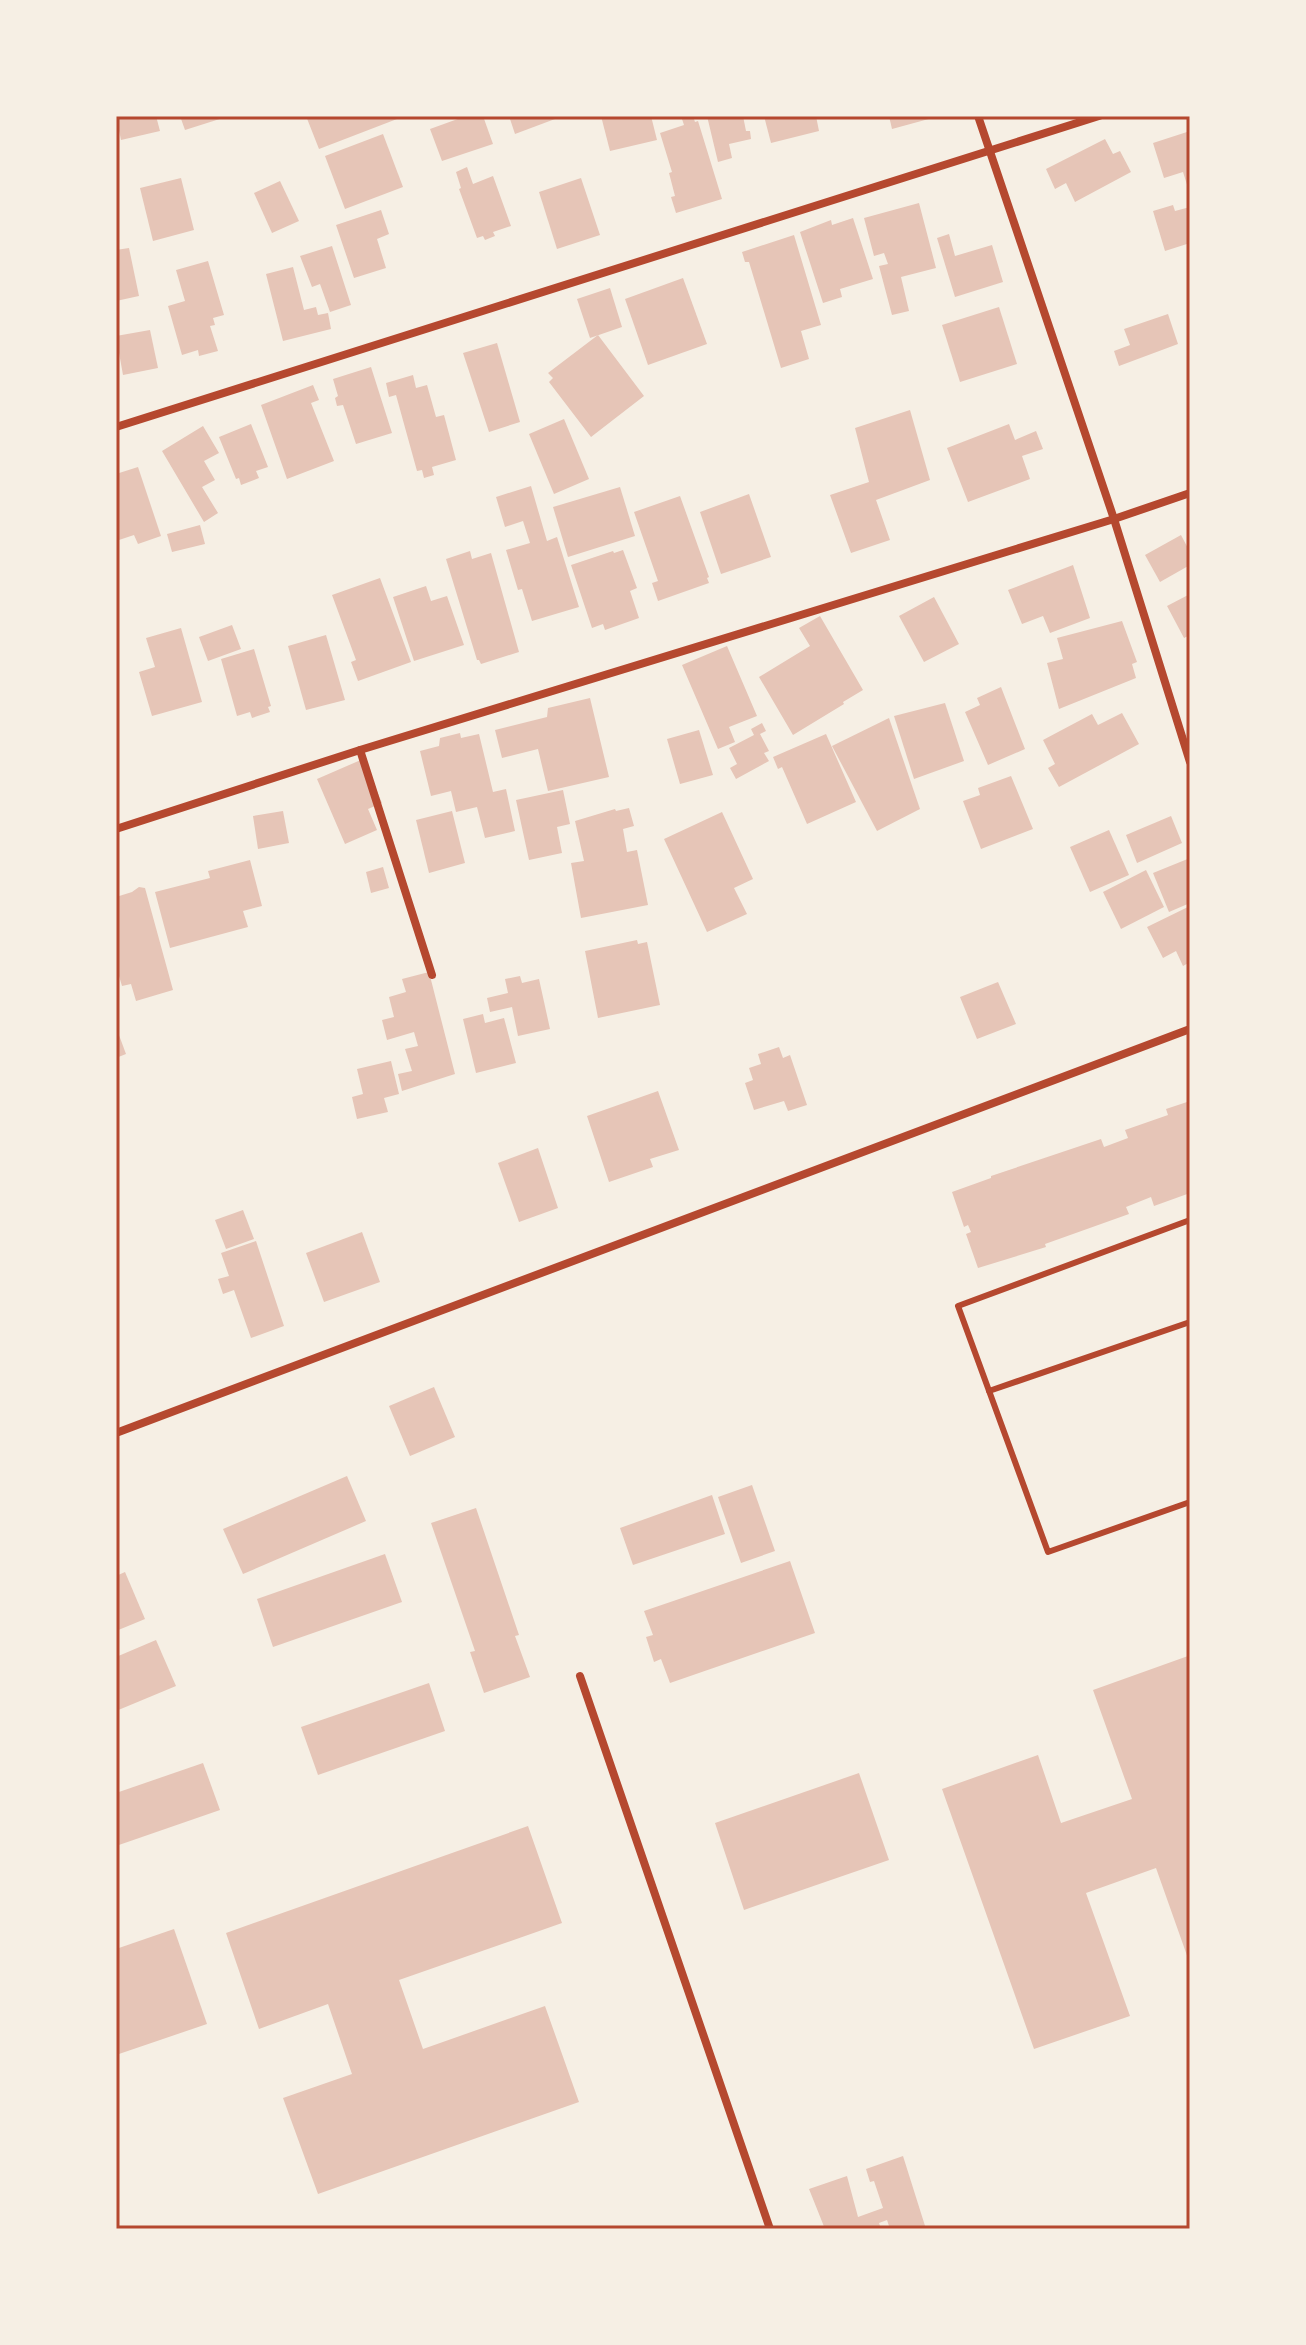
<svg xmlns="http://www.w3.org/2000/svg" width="1306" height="2345" font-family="'Varela Round',sans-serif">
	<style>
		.building { fill: #e6c5b7 }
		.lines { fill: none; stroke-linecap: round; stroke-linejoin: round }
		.service { stroke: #b5482f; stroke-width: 6 }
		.minor { stroke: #b5482f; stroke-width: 8 }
		.neatline { fill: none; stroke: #b5482f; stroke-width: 3 }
	</style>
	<rect width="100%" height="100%" fill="#f6efe4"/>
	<g class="building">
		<path d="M116,116H156L160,131L121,140Z"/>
		<path d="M180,116H226V117L185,130Z"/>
		<path d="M306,116H396L397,119L319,149Z"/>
		<path d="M466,116H483L493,144L442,161L430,129Z"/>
		<path d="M509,116H554L555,119L515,134Z"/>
		<path d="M601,116H651L657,140L610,151Z"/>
		<path d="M681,116H693L695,122L698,121L722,199L676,213L671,197L675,196L669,173L672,172L660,133L684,125Z"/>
		<path d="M707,116H743L746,131H750L751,139L729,144L732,158L718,162Z"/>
		<path d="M764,116H816L819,131L771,143Z"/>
		<path d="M889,116H936V117L892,129Z"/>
		<path d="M1190,131V191H1189L1183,172L1164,178L1153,143Z"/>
		<path d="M383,134L403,187L345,209L325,156Z"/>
		<path d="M1105,139L1113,154L1120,151L1131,172L1075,202L1066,183L1055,189L1046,169Z"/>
		<path d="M467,167L473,184L493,176L511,226L493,232L495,236L485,240L483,236L477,238L459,189L461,188L456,172Z"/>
		<path d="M181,178L194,230L153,241L140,188Z"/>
		<path d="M581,178L600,235L557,249L539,192Z"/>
		<path d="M280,181L299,221L272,233L254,193Z"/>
		<path d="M919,203L936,268L901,277L909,311L892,315L879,266L888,264L884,253L874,256L864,218Z"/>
		<path d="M1173,205L1175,211L1190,207V243L1165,251L1153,211Z"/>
		<path d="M381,210L389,234L377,239L386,268L354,278L336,225Z"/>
		<path d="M853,218L873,279L840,289L842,297L823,303L800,232L831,220L832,225Z"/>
		<path d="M949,234L955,256L992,245L1003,282L955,297L937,238Z"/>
		<path d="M794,235L821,325L801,331L809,359L781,368L749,262H745L742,252Z"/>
		<path d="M332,246L351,305L330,312L320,284L312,287L300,256Z"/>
		<path d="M129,248L139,296L116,301V250Z"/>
		<path d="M208,261L224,315L213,318L215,325L210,326L218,351L199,356L198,350L182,355L168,306L185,301L176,270Z"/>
		<path d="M293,267L304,310L316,307L318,315L328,313L331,329L283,341L266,274Z"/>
		<path d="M683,278L707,344L648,365L625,299Z"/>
		<path d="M610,288L622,327L590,338L577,299Z"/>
		<path d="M999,307L1017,364L960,382L942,325Z"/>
		<path d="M1168,314L1178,344L1119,366L1114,351L1130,345L1124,329Z"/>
		<path d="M150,330L158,368L123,375L116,336Z"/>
		<path d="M598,335L644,396L591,437L549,382L553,378L548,373Z"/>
		<path d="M497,343L520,422L489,432L463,353Z"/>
		<path d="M371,367L392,433L356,444L343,405L337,406L335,398L338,396L333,379Z"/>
		<path d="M413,375L416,388L427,385L436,417L444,415L456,460L432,467L434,475L424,478L422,470L417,471L396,395L389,397L386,383Z"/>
		<path d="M313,385L319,400L311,403L334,461L287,479L261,405Z"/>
		<path d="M910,410L930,480L876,500L890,540L851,553L830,495L869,482L855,428Z"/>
		<path d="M564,419L589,479L554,494L529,434Z"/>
		<path d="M251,424L268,467L256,471L259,478L241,485L239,478L236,479L219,437Z"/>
		<path d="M1009,424L1015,440L1036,431L1043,449L1022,456L1030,479L968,502L947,448Z"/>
		<path d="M203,426L219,453L204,461L215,480L202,487L218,513L204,522L162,451Z"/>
		<path d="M138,467L161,536L138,544L134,535L116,541V474Z"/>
		<path d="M531,486L547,541L557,537L579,607L532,621L522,589L518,590L506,550L530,543L523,521L505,527L496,497Z"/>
		<path d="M620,487L635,536L568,557L553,507Z"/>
		<path d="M749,494L771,557L721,574L700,512Z"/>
		<path d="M680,496L709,577L707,578L709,583L658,601L652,583L658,581L634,512Z"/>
		<path d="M200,525L205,544L172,552L167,534Z"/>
		<path d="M1181,535L1190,552V565L1160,582L1145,555Z"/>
		<path d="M623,550L637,588L630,591L639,618L605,630L603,624L592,628L571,565L613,551L614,553Z"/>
		<path d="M470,551L472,559L491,553L519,652L481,664L479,660H477L446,559Z"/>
		<path d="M1073,565L1090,618L1050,633L1043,616L1022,624L1008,590Z"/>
		<path d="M380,578L411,662L358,681L351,662L356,660L332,595Z"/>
		<path d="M426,586L431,601L447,596L464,645L414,661L393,597Z"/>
		<path d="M1190,594V635L1184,638L1167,606Z"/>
		<path d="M934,597L959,644L924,662L899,616Z"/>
		<path d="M820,616L863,690L843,702L844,704L793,735L759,677L810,646L799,628Z"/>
		<path d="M1122,621L1137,662L1132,664L1136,678L1059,709L1047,663L1063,659L1057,638Z"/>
		<path d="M232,625L241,649L208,661L199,637Z"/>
		<path d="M181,628L202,702L152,716L139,672L155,667L146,638Z"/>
		<path d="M326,635L345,700L306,710L288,646Z"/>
		<path d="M727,646L757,716L729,727L735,742L718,749L682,665Z"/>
		<path d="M254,649L271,706L268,707L270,712L252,718L250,712L237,716L221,659Z"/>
		<path d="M1001,687L1025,749L988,765L965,712L980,705L977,698Z"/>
		<path d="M590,698L609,777L548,791L538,749L502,758L495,730L547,717L548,708Z"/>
		<path d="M945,703L964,761L914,779L894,716Z"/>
		<path d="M1122,713L1139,744L1059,787L1048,768L1055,764L1043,740L1092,714L1098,725Z"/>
		<path d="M889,718L920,809L877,831L832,746Z"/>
		<path d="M762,723L766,731L760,734L769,751L764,753L769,761L736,779L730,768L737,764L729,748L754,735L751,729Z"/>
		<path d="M699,730L713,775L680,784L667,739Z"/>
		<path d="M460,733L461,738L479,734L493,792L506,789L515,831L485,838L477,807L456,812L451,791L431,796L420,751L439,746L440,738Z"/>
		<path d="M826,734L856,802L807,824L782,767L778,769L773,757Z"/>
		<path d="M363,759L382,803L368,809L377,830L345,844L317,779Z"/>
		<path d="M1011,776L1033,829L981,849L963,801L980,795L978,788Z"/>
		<path d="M563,790L570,824L557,827L562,853L529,860L516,800Z"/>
		<path d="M629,808L634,826L623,829L627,852L637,850L648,905L581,918L571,863L584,861L575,821L615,809L616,811Z"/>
		<path d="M283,811L289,843L258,849L253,816Z"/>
		<path d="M452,811L465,863L429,873L416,820Z"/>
		<path d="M722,812L753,879L734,888L747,914L707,932L664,839Z"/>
		<path d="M1171,816L1182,843L1137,863L1126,835Z"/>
		<path d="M1109,830L1129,875L1090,892L1070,847Z"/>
		<path d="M1190,858V903L1169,912L1153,873Z"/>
		<path d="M250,860L262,906L243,911L248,927L170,948L155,892L210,878L208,871Z"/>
		<path d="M383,867L389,888L371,893L366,872Z"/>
		<path d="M1146,870L1164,907L1121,929L1103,892Z"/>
		<path d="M139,887L145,888L173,990L136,1001L131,984L122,986L116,966V897L132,892Z"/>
		<path d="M1190,906V962L1183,966L1176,951L1163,958L1147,927Z"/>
		<path d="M637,940L638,944L647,942L660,1005L598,1018L585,951Z"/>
		<path d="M429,972L455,1074L402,1091L398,1074L412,1071L405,1049L418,1046L414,1032L387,1040L382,1020L394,1017L389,997L406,992L402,979Z"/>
		<path d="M520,976L522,983L539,979L550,1029L518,1036L512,1007L490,1012L487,998L508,993L505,979Z"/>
		<path d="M998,982L1016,1024L977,1039L960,997Z"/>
		<path d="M483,1014L485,1023L504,1018L516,1063L476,1073L463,1019Z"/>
		<path d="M116,1027L126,1054L116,1058Z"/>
		<path d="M779,1047L783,1058L790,1055L807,1105L788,1111L784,1101L754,1110L745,1083L753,1080L749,1068L761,1064L758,1054Z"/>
		<path d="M391,1061L399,1094L384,1098L388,1112L357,1119L352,1097L363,1094L357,1069Z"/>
		<path d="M658,1091L679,1150L650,1159L653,1167L609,1182L587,1116Z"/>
		<path d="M1190,1101V1193L1154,1206L1151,1197L1126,1207L1129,1214L1045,1244L1046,1247L978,1268L966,1234L971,1232L968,1225L964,1227L952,1192L991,1178V1176L1101,1139L1104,1147L1128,1138L1125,1130L1168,1115L1166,1109Z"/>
		<path d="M538,1148L558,1208L519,1222L498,1163Z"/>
		<path d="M243,1210L254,1239L226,1249L215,1220Z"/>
		<path d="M362,1232L380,1282L324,1302L306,1253Z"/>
		<path d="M256,1241L284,1326L251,1338L234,1290L223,1294L218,1279L229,1276L221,1253Z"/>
		<path d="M434,1387L455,1437L410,1456L389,1406Z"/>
		<path d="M347,1476L366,1521L243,1574L223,1529Z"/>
		<path d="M752,1485L775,1551L741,1563L718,1497Z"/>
		<path d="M712,1495L725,1534L633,1565L620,1528Z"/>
		<path d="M476,1508L519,1635L515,1636L530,1677L484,1693L470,1652L475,1651L431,1523Z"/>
		<path d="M385,1554L402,1602L273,1647L257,1599Z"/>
		<path d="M790,1561L815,1633L670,1683L661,1659L654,1662L646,1637L653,1635L644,1611Z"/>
		<path d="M125,1572L145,1619L116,1631V1576Z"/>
		<path d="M156,1640L176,1686L116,1711V1657Z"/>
		<path d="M1188,1656L1190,1964L1156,1868L1086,1893L1130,2016L1034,2049L942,1789L1038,1755L1061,1823L1132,1799L1093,1690Z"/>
		<path d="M429,1683L445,1731L318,1775L301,1727Z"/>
		<path d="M203,1763L220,1810L116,1846V1793Z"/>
		<path d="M859,1773L889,1860L744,1910L715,1823Z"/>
		<path d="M528,1826L562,1923L399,1980L423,2049L545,2006L579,2102L318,2194L283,2098L352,2074L328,2004L259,2029L226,1933Z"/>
		<path d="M174,1929L207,2024L116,2055V1949Z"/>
		<path d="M903,2156L926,2229H890L887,2220L879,2223L881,2229H870L869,2226L862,2229H825L809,2189L847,2176L858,2217L883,2208L874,2181L870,2182L866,2169Z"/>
	</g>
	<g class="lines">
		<g class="service">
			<path d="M1190,1220L958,1306L1048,1552L1190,1502"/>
			<path d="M989,1391L1190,1322"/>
		</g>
		<g class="minor">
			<path d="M978,116L1114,519L1190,762"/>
			<path d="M116,427L1099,116"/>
			<path d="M360,750L432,975"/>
			<path d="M116,829L360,750L1114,519L1190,493"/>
			<path d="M116,1433L1190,1029"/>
			<path d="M580,1676L770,2229"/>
		</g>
	</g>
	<rect width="1306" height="2345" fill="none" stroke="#f6efe4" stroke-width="236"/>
	<rect x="118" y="118" width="1070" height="2109" class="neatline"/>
</svg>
